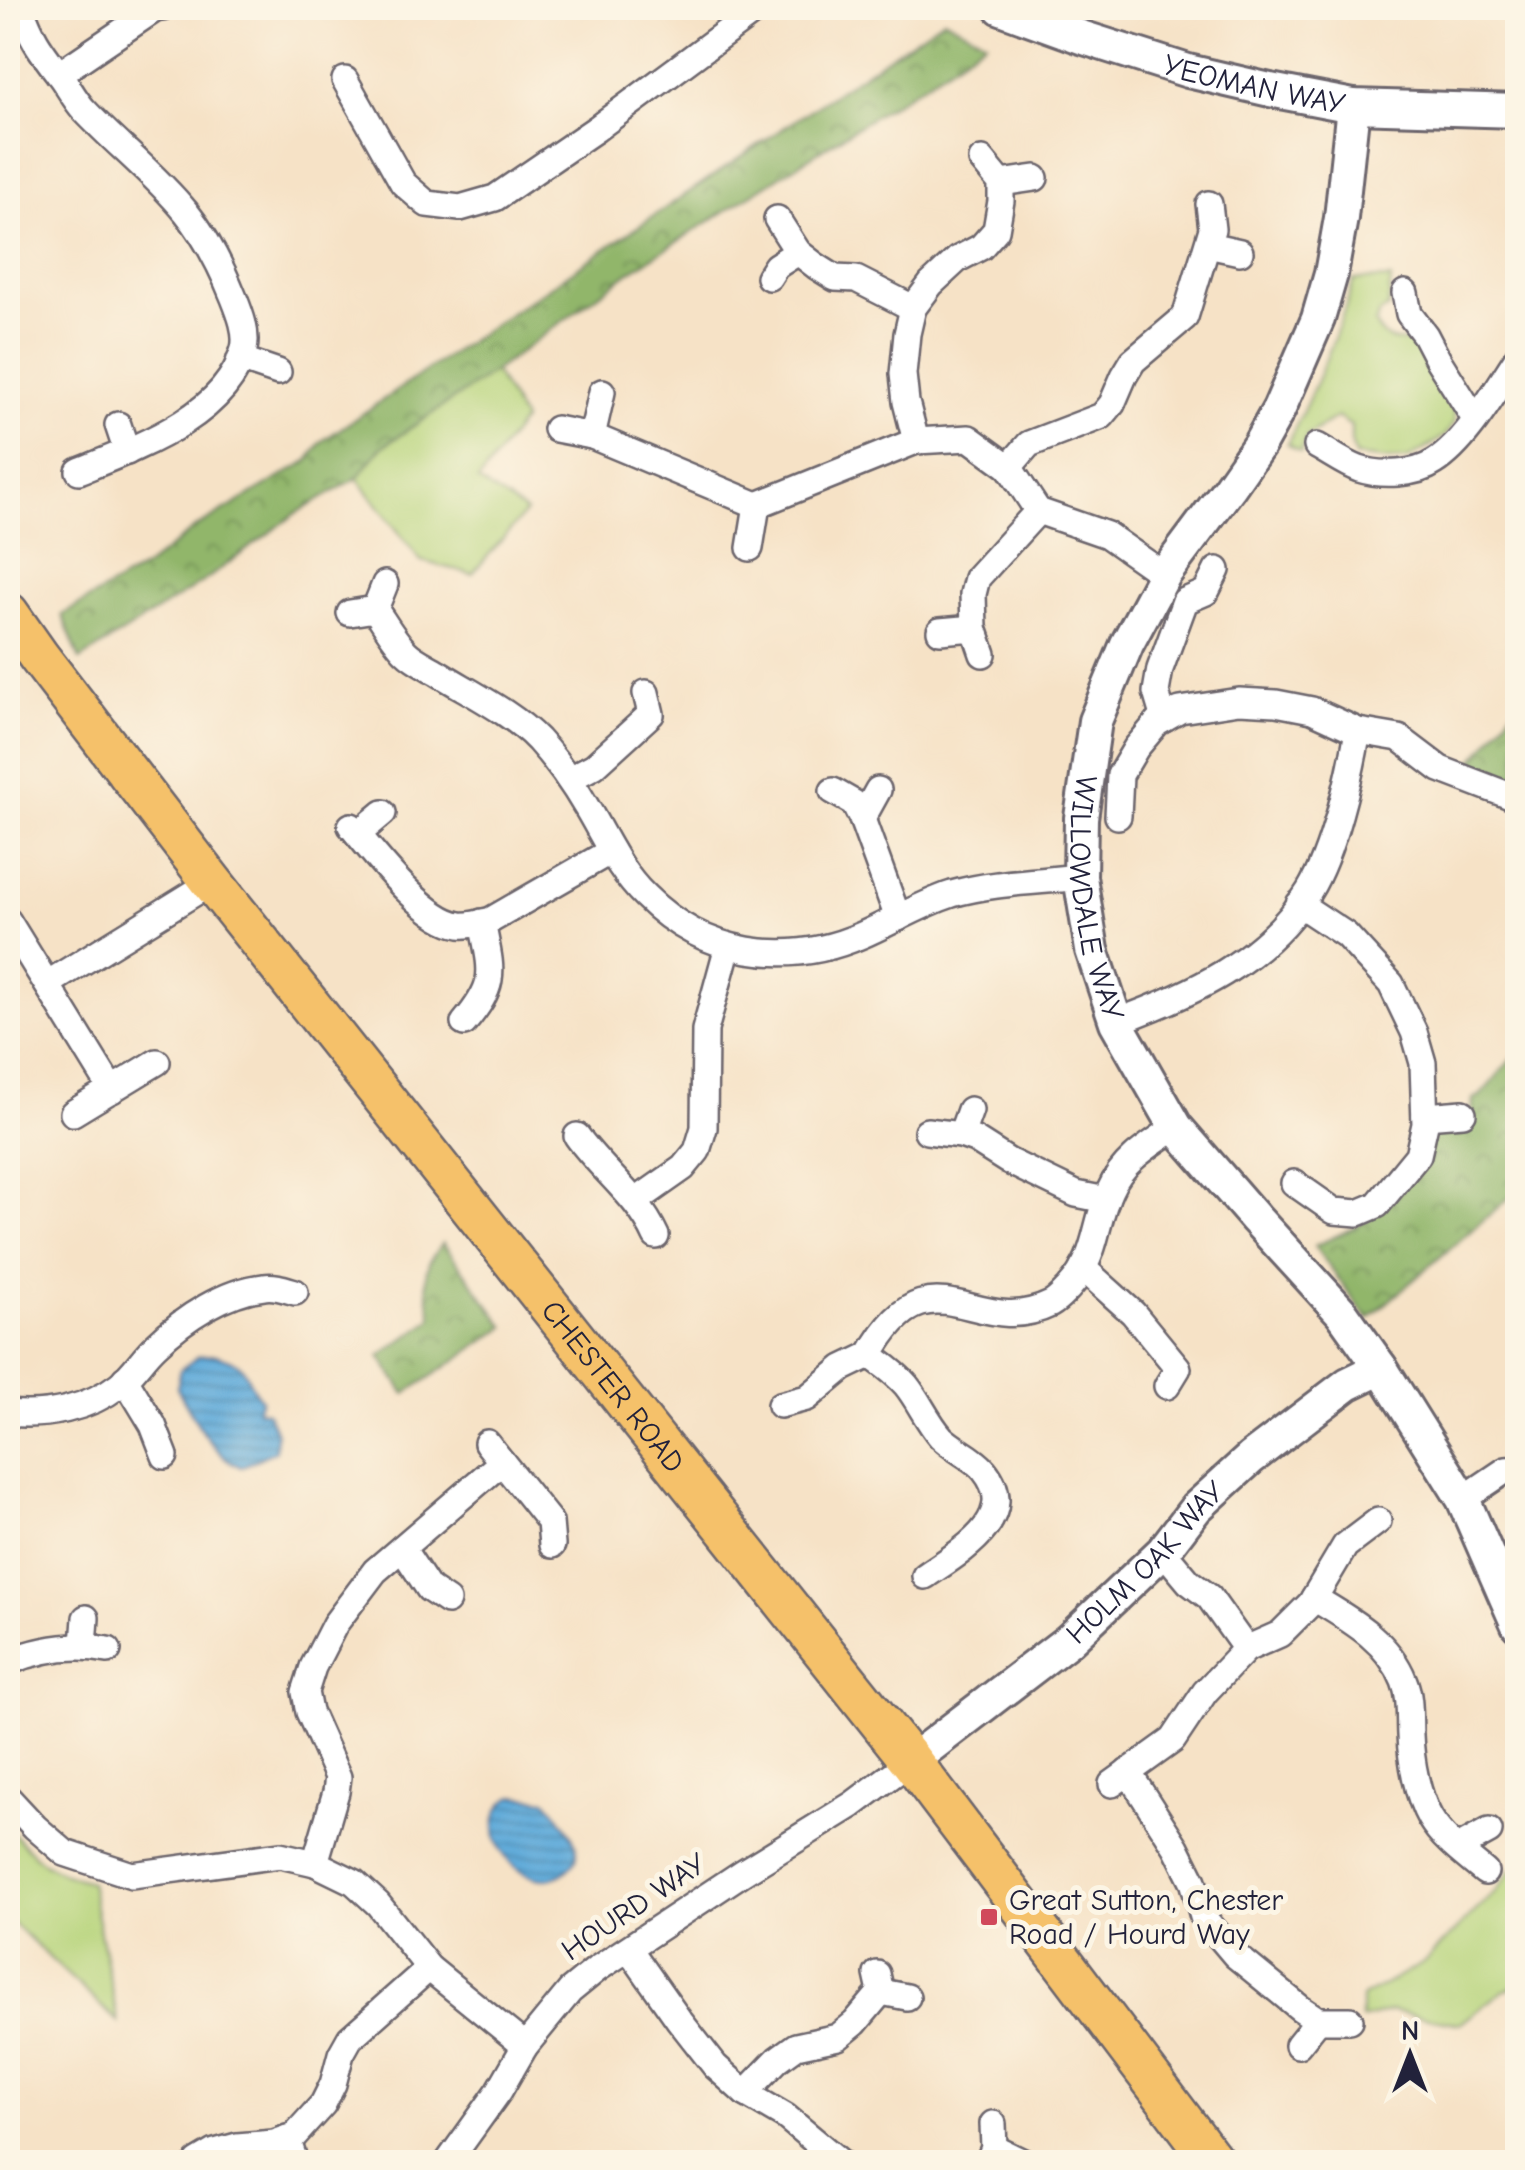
<svg xmlns="http://www.w3.org/2000/svg" width="1525" height="2170" font-family="'Comic Neue',sans-serif">
	<style>
		.grass { fill: #b7d47b; stroke: #6c7b5b; stroke-width: 2.5 }
		.forest { fill: url(#forest-crowns); stroke: #5a6c53; stroke-width: 2.5 }
		.water { fill: url(#water-rules); stroke: #42678a; stroke-width: 2.5 }
		.lines { fill: none; stroke-linecap: round; stroke-linejoin: round }
		.minor-casing { stroke: #6c656c; stroke-width: 30 }
		.tertiary-casing { stroke: #6c656c; stroke-width: 38 }
		.primary-casing { stroke: #6c656c; stroke-width: 45 }
		.minor { stroke: #fff; stroke-width: 25 }
		.tertiary { stroke: #fff; stroke-width: 32 }
		.primary { stroke: #f5c16b; stroke-width: 40 }
		.poi-dot { fill: #d1495b; stroke: #fcf5e5; stroke-width: 4 }
		.labels { text-anchor: middle; dominant-baseline: central; stroke-width: 10; stroke-linejoin: round; paint-order: stroke }
		.street-label { font-size: 30px; fill: #22223b; stroke: #fcf5e5 }
		.poi-label { font-size: 30px; fill: #22223b; stroke: #fcf5e5; text-anchor: start }
	</style>
	<defs>
		<pattern id="forest-crowns" width="20" height="18" patternUnits="userSpaceOnUse" patternTransform="scale(2.5)"><rect width="20" height="18" fill="#91b66b"/><path d="M2 6a3 3 0 1 1 6 0M12 15a3 3 0 1 1 6 0" fill="none" stroke="#769459"/></pattern>
		<pattern id="water-rules" width="6" height="5" patternUnits="userSpaceOnUse" patternTransform="scale(2.5)"><rect width="6" height="5" fill="#62acda"/><path d="M0 2.5h6" fill="none" stroke="#508cb2"/></pattern>
	</defs>
	<rect width="100%" height="100%" fill="#fcf5e5"/>
	<filter id="ink" filterUnits="userSpaceOnUse"><feTurbulence type="fractalNoise" baseFrequency=".01" numOctaves="2"/><feDisplacementMap in="SourceGraphic" scale="20" xChannelSelector="R" yChannelSelector="G"/><feConvolveMatrix kernelMatrix="1 2 1 2 8 2 1 2 1" color-interpolation-filters="sRGB"/></filter>
	<filter id="wash" filterUnits="userSpaceOnUse"><feTurbulence type="fractalNoise" baseFrequency=".0048" numOctaves="4" result="noise"/><feDisplacementMap in="SourceGraphic" scale="40" xChannelSelector="R" yChannelSelector="G"/><feGaussianBlur stdDeviation="2.25" result="paint"/><feColorMatrix in="noise" values="0 0 0 0 0 0 0 0 0 0 0 0 0 0 0 0 0 1.4 0 .05"/><feComposite in="paint" operator="in"/></filter>
	<g filter="url(#wash)">
		<rect width="100%" height="100%" fill="#f6e2c6"/>
		<g class="grass">
			<path d="M1391,279L1388,308L1380,313L1375,323C1383,342 1396,342 1414,342C1422,352 1424,362 1430,372C1436,383 1445,390 1453,398L1455,421L1446,435L1430,446L1408,459L1388,460L1355,456L1351,442V426L1337,417L1306,437L1301,452L1287,444C1314,391 1337,337 1354,280Z"/>
			<path d="M494,371L523,420L478,481L526,512L472,574L421,561L357,478L381,448Z"/>
			<path d="M8,1828C37,1859 47,1871 90,1882L118,2022L8,1919Z"/>
			<path d="M1517,1862V1986L1503,1991L1460,2024L1392,2011L1361,2019V1998L1422,1964L1497,1890Z"/>
		</g>
		<g class="forest">
			<path d="M944,19L986,41L921,86L628,273L492,373L381,448L357,478L295,514L207,579L80,660L62,615L148,565L195,528L308,461L321,442Z"/>
			<path d="M1517,705V789L1467,769Z"/>
			<path d="M1517,1053V1191L1368,1319L1314,1246C1343,1233 1372,1222 1394,1198C1425,1165 1418,1126 1472,1118L1473,1099L1480,1096Z"/>
			<path d="M443,1243L505,1327L405,1394L380,1356L432,1319C428,1283 416,1273 443,1243Z"/>
		</g>
		<g class="water">
			<path d="M215,1355C256,1366 239,1374 261,1399L257,1410L267,1412L276,1433L275,1451L241,1467C211,1455 193,1415 177,1388L181,1369L199,1356Z"/>
			<path d="M514,1796L546,1800C556,1811 578,1840 577,1854C577,1860 574,1863 570,1867C542,1899 494,1861 495,1827C495,1814 502,1800 514,1796Z"/>
		</g>
	</g>
	<g filter="url(#ink)">
		<g class="lines">
			<g class="minor-casing">
				<g id="minor">
					<path d="M21,8C31,37 39,48 58,73C67,84 74,99 84,110C117,145 156,175 186,212C207,238 222,268 234,298C240,313 248,333 244,349C227,416 136,448 79,471"/>
					<path d="M59,74L155,9L162,8"/>
					<path d="M345,80L403,183L427,204L460,208L495,198L596,129L759,8"/>
					<path d="M1001,183L1035,178"/>
					<path d="M777,219L798,252L816,266L835,278L856,279L913,308"/>
					<path d="M1208,245L1240,252"/>
					<path d="M769,277L776,266L798,252"/>
					<path d="M1405,293L1409,314L1425,335L1438,360L1475,419"/>
					<path d="M240,359L278,372"/>
					<path d="M118,425L127,452"/>
					<path d="M556,429L592,436L757,505"/>
					<path d="M592,436L602,392"/>
					<path d="M916,441L906,402L903,374L907,334L913,308L931,284L958,259L981,247L996,230L1001,201V183L982,160"/>
					<path d="M1317,446C1330,453 1345,464 1359,469C1381,476 1416,475 1435,462C1467,442 1497,388 1518,357"/>
					<path d="M1009,467L1029,444L1102,416L1112,404L1124,376L1133,361L1185,317L1212,229L1209,204"/>
					<path d="M750,548L757,505L916,441L969,438L1009,467L1038,511L1107,535L1164,575"/>
					<path d="M375,609L385,584"/>
					<path d="M350,613L375,609C384,622 394,640 406,652C414,660 427,666 437,672C470,693 511,712 538,740C557,761 573,784 587,808C605,838 619,871 645,896C704,955 787,968 862,935C892,922 921,904 952,894C993,882 1038,882 1080,877"/>
					<path d="M940,631L974,628"/>
					<path d="M983,654L974,628L973,594L977,578L1038,511"/>
					<path d="M1164,719L1156,692L1160,669L1185,601L1206,592L1217,570"/>
					<path d="M569,779L594,766L651,714L646,693"/>
					<path d="M833,791L854,803L862,819L898,918"/>
					<path d="M1118,816L1120,775L1136,748L1157,723L1180,710L1239,701L1276,703L1312,710L1358,731L1399,738L1440,769L1518,799"/>
					<path d="M862,819L878,790"/>
					<path d="M351,826C374,853 424,920 460,925C471,926 480,923 491,920L611,851"/>
					<path d="M358,834L383,813"/>
					<path d="M8,921L112,1090"/>
					<path d="M47,984L212,882"/>
					<path d="M1116,1022C1190,995 1266,961 1309,891C1333,852 1350,777 1358,731"/>
					<path d="M464,1023C498,982 492,973 482,922"/>
					<path d="M73,1113L157,1062"/>
					<path d="M1425,1116L1463,1113"/>
					<path d="M927,1131L961,1135L975,1140L1008,1161L1076,1194L1106,1200"/>
					<path d="M961,1135L970,1110"/>
					<path d="M577,1136C602,1171 638,1196 656,1236"/>
					<path d="M1294,1183L1334,1211L1358,1213L1377,1205L1418,1155L1425,1124L1423,1063L1414,1032L1391,984L1346,935L1299,904"/>
					<path d="M636,1201L683,1168L697,1151L704,1128L705,1030L728,946"/>
					<path d="M1083,1268L1133,1313L1178,1368L1167,1386"/>
					<path d="M870,1355C930,1246 974,1342 1051,1304C1058,1300 1062,1295 1068,1289C1099,1255 1093,1226 1110,1190C1123,1160 1150,1145 1176,1127"/>
					<path d="M870,1355C882,1364 896,1373 906,1385C919,1401 927,1421 941,1437C954,1450 972,1456 984,1470C1023,1518 958,1553 925,1576"/>
					<path d="M125,1379L153,1425L165,1456"/>
					<path d="M780,1405L807,1398L843,1368L870,1355"/>
					<path d="M8,1413C46,1417 88,1409 119,1385C133,1374 143,1357 156,1345C184,1318 225,1291 264,1287C274,1285 285,1289 295,1292"/>
					<path d="M487,1443L550,1522L552,1545"/>
					<path d="M1463,1499L1506,1470L1518,1469"/>
					<path d="M402,1548L429,1589L447,1601"/>
					<path d="M1163,1551L1189,1582L1209,1597L1246,1649"/>
					<path d="M1314,1598C1349,1619 1388,1640 1404,1681C1411,1698 1409,1717 1410,1735C1411,1761 1417,1795 1430,1818C1443,1840 1466,1856 1485,1872"/>
					<path d="M84,1645L86,1618"/>
					<path d="M8,1662C40,1649 73,1643 108,1650"/>
					<path d="M1128,1772L1176,1847L1193,1881L1203,1917L1235,1955L1300,2008L1318,2020H1350"/>
					<path d="M1112,1784L1173,1740L1205,1692L1246,1649L1280,1634L1311,1603L1345,1546L1378,1521"/>
					<path d="M8,1798L35,1827L65,1853L132,1875L280,1855L315,1863L354,1882L378,1904L429,1968L525,2046"/>
					<path d="M1458,1848L1489,1831"/>
					<path d="M315,1863L336,1792L338,1777L309,1712L305,1692L313,1667L335,1624L375,1571L502,1462"/>
					<path d="M629,1949L679,2020L715,2066L745,2093L786,2117L840,2162"/>
					<path d="M881,1992L907,1997"/>
					<path d="M1298,2045L1318,2020"/>
					<path d="M745,2093L778,2059L796,2046L838,2037L855,2023L881,1992L877,1974"/>
					<path d="M287,2138L295,2162"/>
					<path d="M994,2148L1023,2162"/>
					<path d="M198,2162L215,2152L237,2146L274,2143L294,2136L323,2104L333,2084L341,2054L350,2038L429,1968"/>
					<path d="M448,2162L499,2091L525,2046L570,1991L597,1969L742,1873L852,1805L911,1761"/>
					<path d="M988,2162L994,2148L993,2124"/>
				</g>
			</g>
			<g class="tertiary-casing">
				<g id="tertiary">
					<path id="s1" d="M1001,8L1081,37L1188,71L1270,90L1353,106L1518,111"/>
					<path id="s2" d="M1353,106L1341,218L1331,274L1318,319L1279,409L1259,445L1229,488L1164,575L1127,644L1095,721L1081,818L1080,877L1092,950L1116,1022L1176,1127L1256,1219L1342,1313L1381,1368L1463,1499L1518,1625"/>
					<path id="s3" d="M911,1761L1069,1640L1163,1551L1196,1508L1251,1458L1348,1384L1381,1368"/>
				</g>
			</g>
			<g class="primary-casing">
				<g id="primary">
					<path id="s4" d="M8,613L39,657L212,882L911,1761L1214,2162"/>
				</g>
			</g>
			<use href="#minor" class="minor"/>
			<use href="#tertiary" class="tertiary"/>
			<use href="#primary" class="primary"/>
		</g>
	</g>
	<rect class="poi-dot" x="979" y="1907" width="20" height="20" rx="5"/>
	<g class="labels">
		<g class="street-label">
			<text stroke="none"><textPath href="#s1" startOffset="265">YEOMAN WAY</textPath></text>
			<text stroke="none"><textPath href="#s2" startOffset="858">WILLOWDALE WAY</textPath></text>
			<text stroke="none"><textPath href="#s4" startOffset="982">CHESTER ROAD</textPath></text>
			<text stroke="none"><textPath href="#s3" startOffset="308">HOLM OAK WAY</textPath></text>
			<text transform="translate(634 1907) rotate(-34)">HOURD WAY</text>
		</g>
		<g class="poi-label">
			<text x="1009" y="1900">Great Sutton, Chester<tspan x="1009" dy="34">Road / Hourd Way</tspan></text>
		</g>
	</g>
	<rect width="1525" height="2170" fill="none" stroke="#fcf5e5" stroke-width="40"/>
	<g transform="translate(1410 2055)" stroke="#fcf5e5" stroke-width="8" paint-order="stroke">
	<path d="M0-8L18 38L0 25L-18 38Z" fill="#22223b"/>
	<text y="-15" font-size="28" font-weight="bold" text-anchor="middle" fill="#22223b">N</text>
	</g>
</svg>
